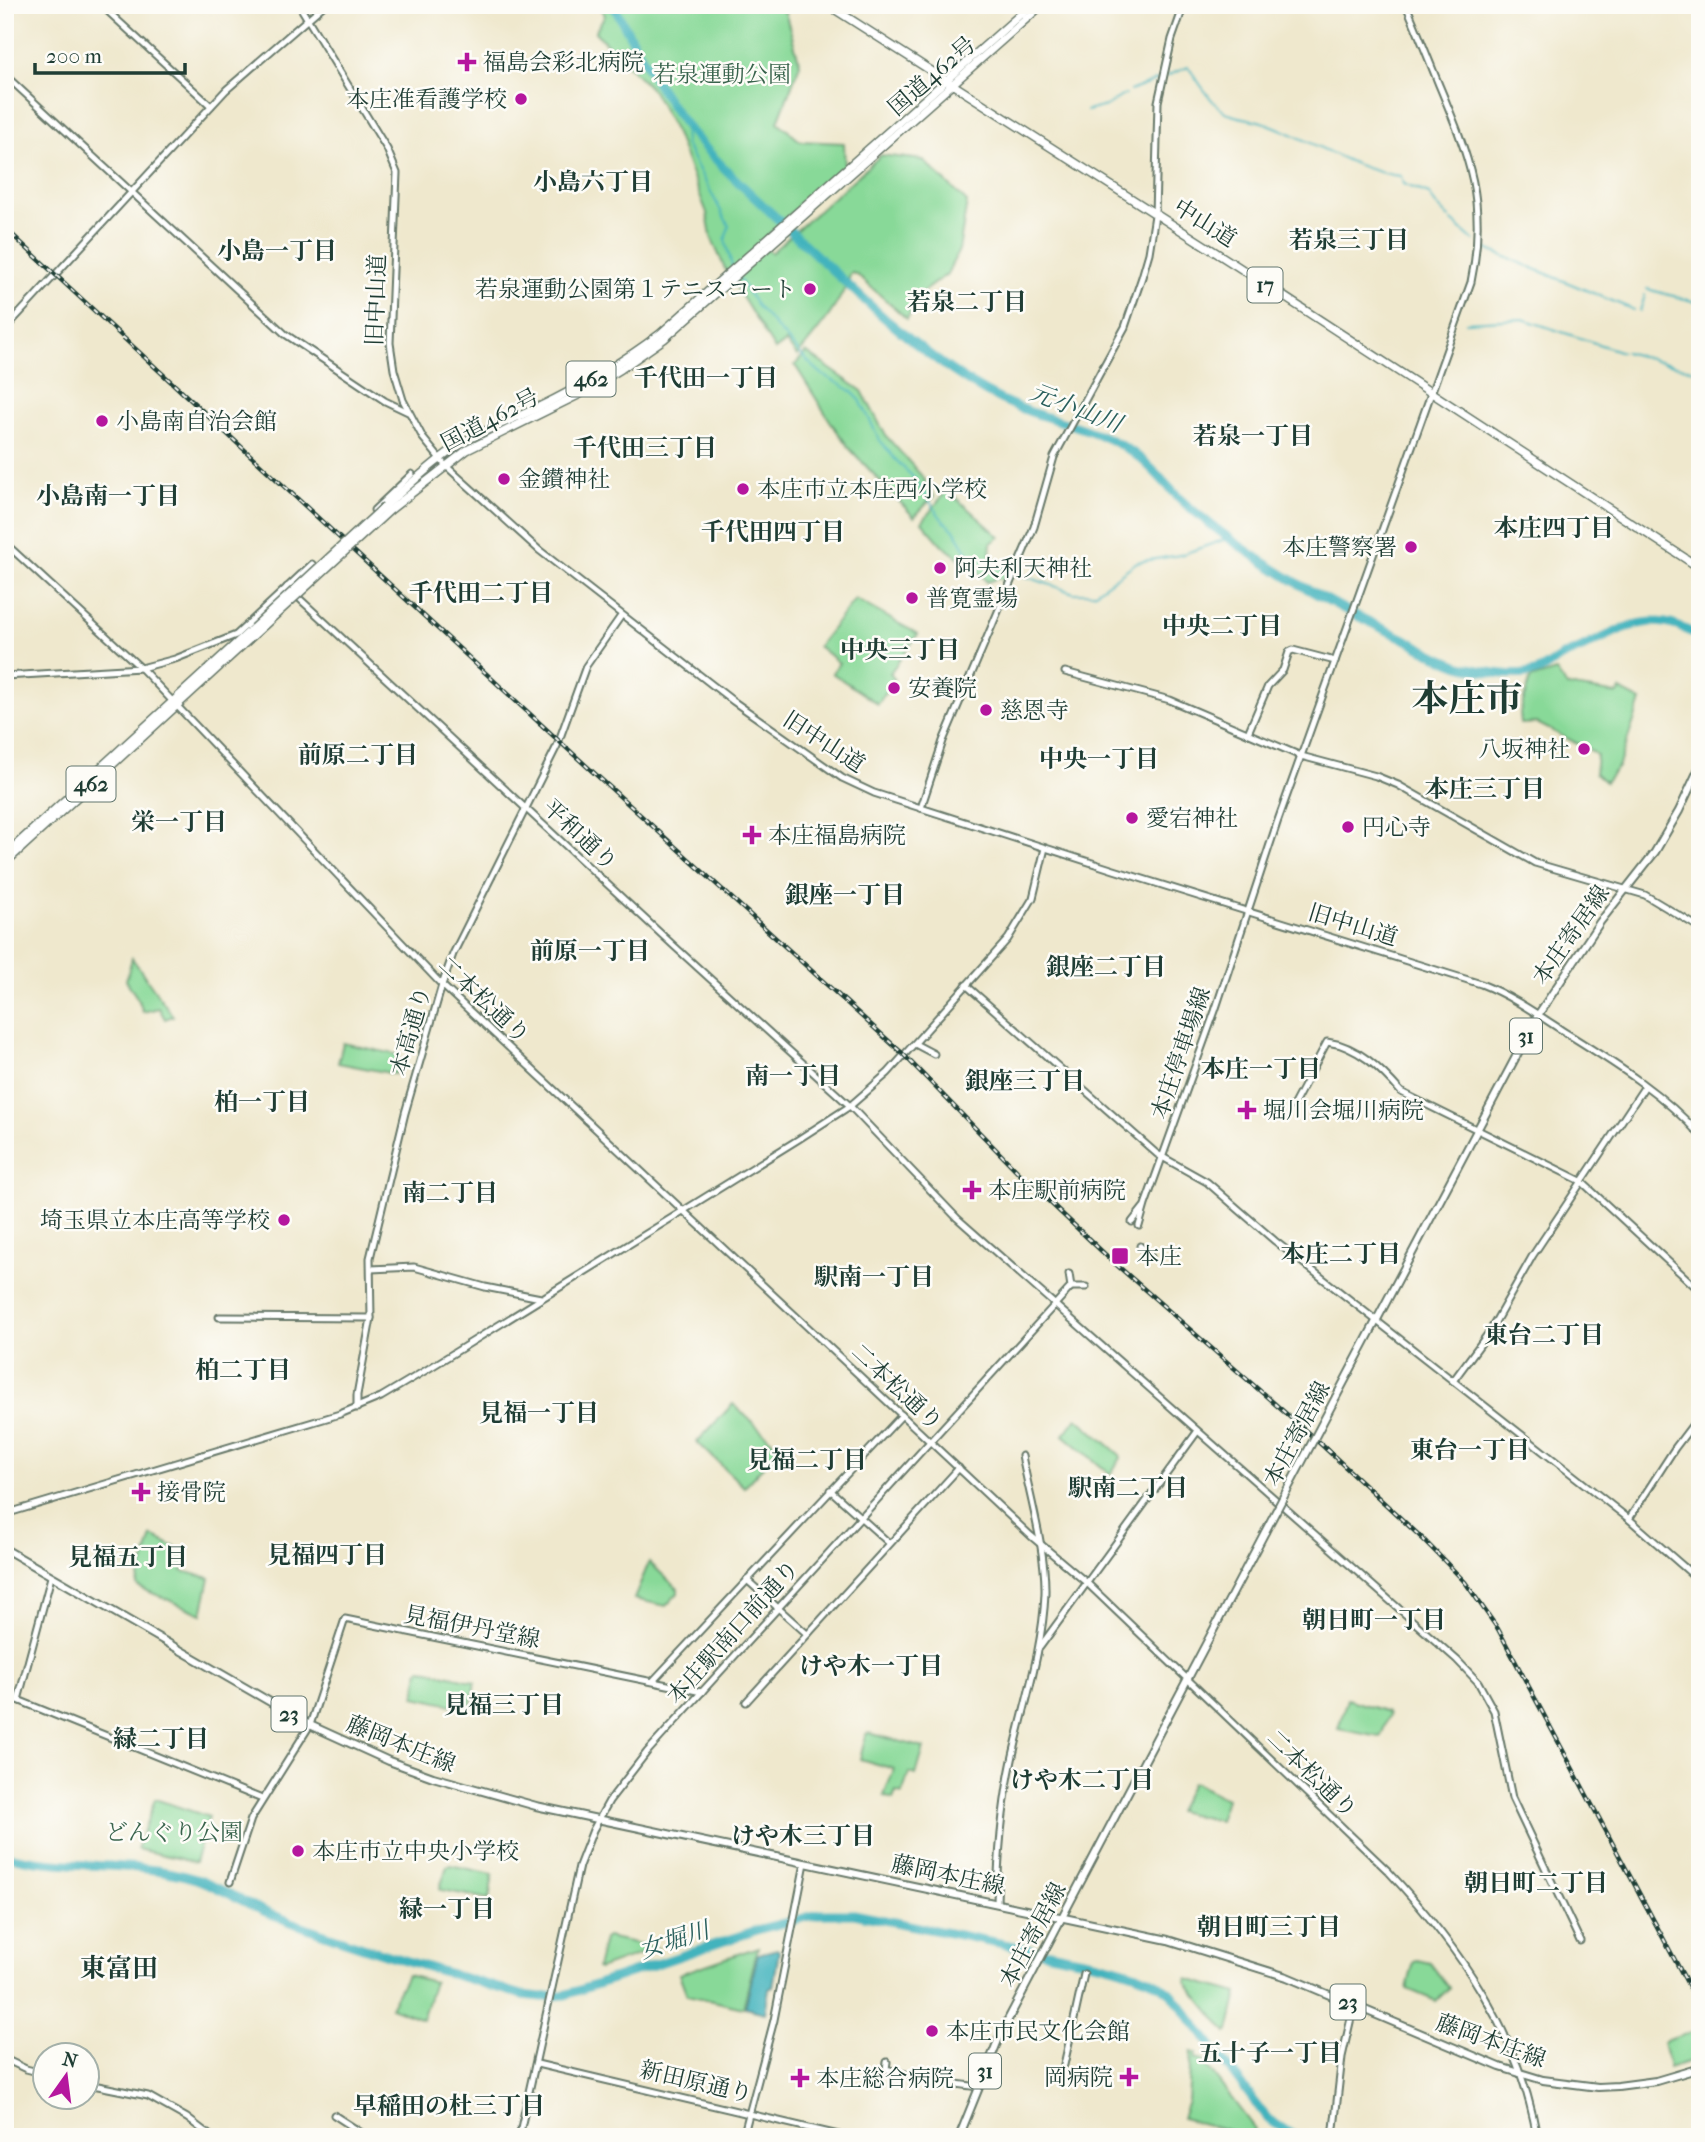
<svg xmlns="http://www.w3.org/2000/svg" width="1705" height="2142" font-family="'IM FELL French Canon','Noto Serif JP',serif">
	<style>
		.green { fill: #88d998; stroke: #548b66; stroke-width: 2 }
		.water { fill: #43b3bd; stroke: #317878; stroke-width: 2 }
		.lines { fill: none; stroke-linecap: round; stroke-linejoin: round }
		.stream { stroke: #43b3bd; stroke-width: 2 }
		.river { stroke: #43b3bd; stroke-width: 9 }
		.secondary-casing { stroke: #68796a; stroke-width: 9 }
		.primary-casing { stroke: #68796a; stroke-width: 10 }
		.highway-casing { stroke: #68796a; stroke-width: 10 }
		.secondary { stroke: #fff; stroke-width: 5 }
		.primary { stroke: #fff; stroke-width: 6 }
		.highway { stroke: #fff; stroke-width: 7 }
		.rail-casing { stroke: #1f3d34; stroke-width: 4.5 }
		.rail { stroke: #fdfcf7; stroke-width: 2; stroke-dasharray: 5; stroke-linecap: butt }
		.primary-bridge-casing { stroke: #68796a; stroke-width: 10; stroke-linecap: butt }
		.highway-bridge-casing { stroke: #68796a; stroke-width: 10; stroke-linecap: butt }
		.primary-bridge { stroke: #fff; stroke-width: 6 }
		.highway-bridge { stroke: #fff; stroke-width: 7 }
		.poi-dot { fill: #b5179e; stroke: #fdfcf7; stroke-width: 2.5 }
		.labels { text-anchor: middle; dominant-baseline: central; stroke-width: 5; stroke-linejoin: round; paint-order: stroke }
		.shield { fill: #fdfcf7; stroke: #62766e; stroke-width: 2 }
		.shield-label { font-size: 21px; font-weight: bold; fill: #1f3d34 }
		.poi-label { font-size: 23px; fill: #1f3d34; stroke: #fdfcf7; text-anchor: start }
		.park-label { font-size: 23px; fill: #39644d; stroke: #fdfcf7 }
		.street-label { font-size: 23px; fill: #1f3d34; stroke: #fdfcf7 }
		.neighbourhood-label { font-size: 24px; font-weight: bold; fill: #1f3d34; stroke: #fdfcf7 }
		.water-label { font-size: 24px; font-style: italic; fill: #2a605d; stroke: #fdfcf7 }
		.quarter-label { font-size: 26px; font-weight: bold; fill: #1f3d34; stroke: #fdfcf7 }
		.town-label { font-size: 37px; font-weight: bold; fill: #1f3d34; stroke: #fdfcf7 }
	</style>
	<rect width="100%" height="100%" fill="#fdfcf7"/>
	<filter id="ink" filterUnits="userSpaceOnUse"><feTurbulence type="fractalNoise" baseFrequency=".0143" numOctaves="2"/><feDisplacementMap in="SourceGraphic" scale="14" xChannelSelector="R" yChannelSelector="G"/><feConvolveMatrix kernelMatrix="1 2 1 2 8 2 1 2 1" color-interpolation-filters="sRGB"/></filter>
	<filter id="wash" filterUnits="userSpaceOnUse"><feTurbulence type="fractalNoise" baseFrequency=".00686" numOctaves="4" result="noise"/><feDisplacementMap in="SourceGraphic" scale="28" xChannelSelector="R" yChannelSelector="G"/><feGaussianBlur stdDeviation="1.57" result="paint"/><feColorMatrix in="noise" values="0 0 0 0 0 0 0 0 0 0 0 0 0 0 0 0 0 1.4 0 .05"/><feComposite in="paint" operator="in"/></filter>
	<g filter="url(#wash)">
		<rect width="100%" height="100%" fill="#efe8cd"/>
		<g class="green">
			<path d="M598,5H781L783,12H785L800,64L778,122L800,141L844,143L845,169L788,216L760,243L771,253L881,155L923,160L967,202L959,250L947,274L921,293L907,319L856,274L851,273C840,306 819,329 797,356L786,342L775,350L726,271L711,237L707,213L676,134L653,91L595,32L605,15Z"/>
			<path d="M806,352L862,391L886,436L921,475L934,496L914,517L850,449L832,424L795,365Z"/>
			<path d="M947,490L1000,537L991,543L990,556L1013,569L1007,583L999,578L987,582L976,570L943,546L922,522Z"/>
			<path d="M855,599L918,634L890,673L894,679L878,704L832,673L839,663L818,646Z"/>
			<path d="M1556,671L1567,686L1618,694L1620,690L1641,701L1618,767L1605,782L1595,773L1597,756L1592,751L1537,723L1521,724L1520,713L1530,679Z"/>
			<path d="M132,958L173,1016L165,1019L159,1008L143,1012L139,1001L126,980Z"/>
			<path d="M343,1043L399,1055L395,1074L338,1063Z"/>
			<path d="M733,1404L780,1448L744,1487L697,1442Z"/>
			<path d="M1077,1418L1120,1455L1121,1458L1110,1474L1064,1435Z"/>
			<path d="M152,1536L185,1552L182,1571L210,1578L202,1614L138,1587L137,1585Z"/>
			<path d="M649,1562L678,1589V1593L666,1606L634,1599Z"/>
			<path d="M422,1669L475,1682L470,1709L415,1697L419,1670Z"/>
			<path d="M1347,1699L1388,1712L1389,1715L1381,1736L1379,1737L1338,1729Z"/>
			<path d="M869,1733L924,1748L916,1775L909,1773L902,1794L896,1792L893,1799L884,1796L894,1769L860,1759L866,1734Z"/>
			<path d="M1192,1782L1226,1799L1219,1821L1177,1811Z"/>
			<path d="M155,1799L209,1817L195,1862L137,1849Z"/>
			<path d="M450,1865L493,1874L489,1899L442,1890L440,1888L447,1866Z"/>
			<path d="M607,1937L657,1948L599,1969L597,1968L604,1939Z"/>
			<path d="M758,1947L743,2008L687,1995L679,1974Z"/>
			<path d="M1417,1960L1430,1963L1449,1988L1436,2001L1407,1989L1414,1961Z"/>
			<path d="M407,1975L434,1982L422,2019L390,2007Z"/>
			<path d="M1187,1979L1238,1993L1229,2031L1227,2033L1186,1982Z"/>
			<path d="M1700,2029V2058L1669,2068L1663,2042Z"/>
			<path d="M1191,2052L1196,2054L1194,2059L1203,2061L1255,2129L1253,2137L1182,2118L1188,2101Z"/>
		</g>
		<path class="water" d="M777,1949L779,1951L773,1987L769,1989L765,2013L745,2008L758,1954Z"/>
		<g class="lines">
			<g class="stream">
				<path d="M1697,5L1700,7"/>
				<path d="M1167,76L1188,67C1198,80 1208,99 1221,109C1233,119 1248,117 1262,122C1308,137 1355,172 1401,176L1403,184L1429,194L1435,204L1449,218"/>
				<path d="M1130,91L1157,80"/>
				<path d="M1086,111L1106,106L1125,94"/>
				<path d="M684,122L685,144L729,226L725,240L732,266"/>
				<path d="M1452,221L1474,241"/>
				<path d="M1484,248L1634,310"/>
				<path d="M738,277L756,305L805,359L823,375L850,390L860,400L879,439L894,458L915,479L941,518L955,531L967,551L974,558L986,559L993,565L1074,593H1094L1137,562L1180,555L1229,538"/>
				<path d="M1647,289L1700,303"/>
				<path d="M1640,311L1645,295"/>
				<path d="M1466,322L1523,319L1622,352"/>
				<path d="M1625,352L1700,372"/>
			</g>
			<g class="river">
				<path d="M613,5C635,44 656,86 683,122C715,163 760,202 798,238C852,289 906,342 969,382C991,396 1017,408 1043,416C1078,427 1112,435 1141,459C1159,474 1172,493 1189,507C1254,562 1327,603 1403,638C1423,648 1442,661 1464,667C1487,672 1516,679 1538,671C1546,668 1554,661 1561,657C1569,653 1578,650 1586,646C1627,626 1656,608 1700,638"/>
				<path d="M5,1855C67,1871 133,1859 196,1879C222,1888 247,1905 273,1915C354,1947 439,1970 522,1995L542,1997L565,1995L760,1929L819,1914H854L1099,1963C1126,1970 1151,1976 1172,1994L1268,2119L1296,2137"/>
			</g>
		</g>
	</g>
	<g filter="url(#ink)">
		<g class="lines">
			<g class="secondary-casing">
				<g id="secondary">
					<path d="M101,5L211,106"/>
					<path d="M299,5L387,149L397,173L390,343L394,370L403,400L423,438L445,465L539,550L733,701L842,778L874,793L1114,870L1481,984C1509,995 1534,1012 1560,1029C1609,1060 1661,1091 1700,1135"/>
					<path d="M5,75L285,334L385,401L408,412"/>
					<path d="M5,329L226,90L324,5"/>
					<path d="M374,510L412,474"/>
					<path d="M5,543L141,668L442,985L1031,1536L1087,1583L1388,1871C1459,1947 1519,2032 1537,2137"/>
					<path d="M287,587L673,945L850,1106L957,1218L1457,1660L1478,1682L1494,1711L1512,1798L1580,1941"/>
					<path d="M1065,672L1170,700L1301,756L1376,776L1398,785L1535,863L1645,895L1700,928"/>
					<path d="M5,676L141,668L175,659L236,635L312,564"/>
					<path d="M1248,733L1268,686L1283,670L1289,652L1293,650L1335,661"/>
					<path d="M921,808L943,741L1034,527L1054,457L1125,327L1142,277L1149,253L1155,215L1158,102L1172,39L1184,5"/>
					<path d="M966,985L1157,1154L1207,1182L1275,1241L1629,1519L1700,1581"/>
					<path d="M915,1044L934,1054"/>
					<path d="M1293,1106L1327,1042C1358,1046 1381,1069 1401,1092L1581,1181L1700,1291"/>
					<path d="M1132,1222L1143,1208"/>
					<path d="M1139,1226L1145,1205L1215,1011L1277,823L1471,282C1488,202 1469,157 1439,85C1428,58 1418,32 1406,5"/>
					<path d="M1140,1246L1151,1257"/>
					<path d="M371,1269L414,1267L485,1287L541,1298"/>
					<path d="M1069,1274L1071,1287"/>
					<path d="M1071,1287H1086"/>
					<path d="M219,1317L371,1318"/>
					<path d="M1453,1381L1490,1331L1533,1255L1645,1086"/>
					<path d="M357,1408V1395L371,1318L370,1258L405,1113L442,985L453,954L557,746L586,666L621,616"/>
					<path d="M830,1490L889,1543"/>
					<path d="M5,1514L340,1414L381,1397L428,1369L799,1139L850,1106L888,1073L1008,939L1033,898L1045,848"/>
					<path d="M1629,1519L1675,1448L1700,1415"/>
					<path d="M51,1577L18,1700L262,1799"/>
					<path d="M747,1580L807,1634"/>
					<path d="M1040,1647L1197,1432"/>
					<path d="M653,1681L902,1415"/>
					<path d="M746,1702L959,1468"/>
					<path d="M230,1882L251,1819L310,1725L345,1619L702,1692"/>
					<path d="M997,1903C998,1855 1002,1807 1012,1760C1024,1705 1043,1649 1045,1593C1046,1552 1030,1497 1022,1456"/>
					<path d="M5,2059L26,2069L46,2074"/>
					<path d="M887,2062L886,2069L933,2081L979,2087"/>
					<path d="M537,2064L847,2137"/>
					<path d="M1064,2065L1084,1974"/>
					<path d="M88,2084L148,2096L187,2118L212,2137"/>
					<path d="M334,2115L368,2137"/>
					<path d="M519,2137L579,1866L593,1830L609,1801L647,1752L1071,1287"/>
					<path d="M743,2137L774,2020L805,1863"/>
					<path d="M1333,2137L1342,2057L1354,2005"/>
				</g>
			</g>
			<g class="primary-casing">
				<g id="primary">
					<path d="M1336,1397L1538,1015L1600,922L1655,852L1679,811L1700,766"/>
					<path d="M5,1549L310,1725L389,1761L433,1777L536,1806L1168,1940L1287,1977L1500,2067L1543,2080L1598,2087L1618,2086L1656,2081L1700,2068"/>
					<path d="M959,2137L1001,2033L1265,1532"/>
				</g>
			</g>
			<g class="highway-casing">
				<g id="highway">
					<path d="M828,5L1237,266L1700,568"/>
					<path d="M385,506C411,484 435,460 464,442C488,428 512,420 537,408C580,387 622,363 660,334L1031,5"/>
					<path d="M390,510L467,450L580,394L621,369L664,339L1042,5"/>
					<path d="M5,855L253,628"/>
					<path d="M5,863L257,632"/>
				</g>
			</g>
			<use href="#secondary" class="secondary"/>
			<use href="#primary" class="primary"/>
			<use href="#highway" class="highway"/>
			<g class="rail-casing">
				<path id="rail" d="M5,228L559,741L902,1053L1019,1173L1111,1260L1324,1447L1423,1539L1465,1582L1498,1629L1700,2007"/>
			</g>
			<use href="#rail" class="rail"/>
			<g class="primary-bridge-casing">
				<path id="primary-bridge" d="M1265,1532L1336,1397"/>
			</g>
			<g class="highway-bridge-casing">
				<g id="highway-bridge">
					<path d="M253,628L385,506"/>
					<path d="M257,632L390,510"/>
				</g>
			</g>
			<use href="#primary-bridge" class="primary-bridge"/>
			<use href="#highway-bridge" class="highway-bridge"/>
		</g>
	</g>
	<g class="poi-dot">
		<path d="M463.5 51.5h7v7h7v7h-7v7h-7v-7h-7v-7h7z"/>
		<circle cx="521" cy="99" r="7"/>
		<circle cx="810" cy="289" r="7"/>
		<circle cx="102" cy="421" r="7"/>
		<circle cx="504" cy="479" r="7"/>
		<circle cx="743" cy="489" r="7"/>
		<circle cx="1411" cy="547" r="7"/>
		<circle cx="940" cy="568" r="7"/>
		<circle cx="912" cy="598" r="7"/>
		<circle cx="894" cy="688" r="7"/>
		<circle cx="986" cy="710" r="7"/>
		<circle cx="1584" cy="749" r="7"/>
		<circle cx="1132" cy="818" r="7"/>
		<circle cx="1348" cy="827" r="7"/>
		<path d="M748.5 824.5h7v7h7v7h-7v7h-7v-7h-7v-7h7z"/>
		<path d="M1243.5 1099.5h7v7h7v7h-7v7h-7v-7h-7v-7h7z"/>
		<path d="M968.5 1179.5h7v7h7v7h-7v7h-7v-7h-7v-7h7z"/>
		<circle cx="284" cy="1220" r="7"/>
		<rect x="1111" y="1247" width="18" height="18" rx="3.5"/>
		<path d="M137.5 1481.5h7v7h7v7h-7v7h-7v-7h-7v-7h7z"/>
		<circle cx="298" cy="1851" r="7"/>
		<circle cx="932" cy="2031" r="7"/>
		<path d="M1125.5 2066.5h7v7h7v7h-7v7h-7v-7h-7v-7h7z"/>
		<path d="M796.5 2067.5h7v7h7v7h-7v7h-7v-7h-7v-7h7z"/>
	</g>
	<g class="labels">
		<g class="shield">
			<rect x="1247.5" y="267.5" width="35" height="35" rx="5"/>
			<rect x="566.5" y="361.5" width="49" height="35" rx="5"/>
			<rect x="66.5" y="766.5" width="49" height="35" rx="5"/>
			<rect x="1510" y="1018.5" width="32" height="35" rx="5"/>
			<rect x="271.5" y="1696.5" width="35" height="35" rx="5"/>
			<rect x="1330.5" y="1984.5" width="35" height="35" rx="5"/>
			<rect x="969" y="2053.5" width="32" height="35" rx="5"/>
		</g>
		<g class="shield-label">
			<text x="1265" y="285">17</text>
			<text x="591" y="379">462</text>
			<text x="91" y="784">462</text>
			<text x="1526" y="1036">31</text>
			<text x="289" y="1714">23</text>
			<text x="1348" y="2002">23</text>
			<text x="985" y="2071">31</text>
		</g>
		<g class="poi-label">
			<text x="483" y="62">福島会彩北病院</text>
			<text x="507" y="99" text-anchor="end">本庄准看護学校</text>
			<text x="796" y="289" text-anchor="end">若泉運動公園第１テニスコート</text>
			<text x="116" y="421">小島南自治会館</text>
			<text x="518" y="479">金鑚神社</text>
			<text x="757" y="489">本庄市立本庄西小学校</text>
			<text x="1397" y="547" text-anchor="end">本庄警察署</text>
			<text x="954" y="568">阿夫利天神社</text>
			<text x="926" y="598">普寛霊場</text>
			<text x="908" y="688">安養院</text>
			<text x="1000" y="710">慈恩寺</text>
			<text x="1570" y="749" text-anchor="end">八坂神社</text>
			<text x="1146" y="818">愛宕神社</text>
			<text x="1362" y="827">円心寺</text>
			<text x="768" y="835">本庄福島病院</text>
			<text x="1263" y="1110">堀川会堀川病院</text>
			<text x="988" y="1190">本庄駅前病院</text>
			<text x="270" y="1220" text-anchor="end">埼玉県立本庄高等学校</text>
			<text x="1136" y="1256">本庄</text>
			<text x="157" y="1492">接骨院</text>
			<text x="312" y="1851">本庄市立中央小学校</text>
			<text x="946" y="2031">本庄市民文化会館</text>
			<text x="1113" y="2077" text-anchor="end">岡病院</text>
			<text x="816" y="2078">本庄総合病院</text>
		</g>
		<g class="park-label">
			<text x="722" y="74">若泉運動公園</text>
			<text x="174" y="1832">どんぐり公園</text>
		</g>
		<g class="street-label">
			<text transform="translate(932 76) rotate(-41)">国道462号</text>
			<text transform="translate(1205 223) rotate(32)">中山道</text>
			<text transform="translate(376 300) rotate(-88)">旧中山道</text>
			<text transform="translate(490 420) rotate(-28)">国道462号</text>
			<text transform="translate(824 742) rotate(33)">旧中山道</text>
			<text transform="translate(580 835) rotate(43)">平和通り</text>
			<text transform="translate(1353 925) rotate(17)">旧中山道</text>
			<text transform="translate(1571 935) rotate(-55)">本庄寄居線</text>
			<text transform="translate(484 1000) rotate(43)">二本松通り</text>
			<text transform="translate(411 1031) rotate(-74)">本高通り</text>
			<text transform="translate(1181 1053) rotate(-71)">本庄停車場線</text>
			<text transform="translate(897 1387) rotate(43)">二本松通り</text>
			<text transform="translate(1297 1434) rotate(-62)">本庄寄居線</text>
			<text transform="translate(472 1627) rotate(11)">見福伊丹堂線</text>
			<text transform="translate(733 1632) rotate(-48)">本庄駅南口前通り</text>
			<text transform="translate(401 1744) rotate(22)">藤岡本庄線</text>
			<text transform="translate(1312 1774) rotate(44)">二本松通り</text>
			<text transform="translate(948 1875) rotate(12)">藤岡本庄線</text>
			<text transform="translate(1033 1935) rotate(-62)">本庄寄居線</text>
			<text transform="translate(1491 2041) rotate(20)">藤岡本庄線</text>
			<text transform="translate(696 2082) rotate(13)">新田原通り</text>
		</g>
		<g class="neighbourhood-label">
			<text x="593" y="182">小島六丁目</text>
			<text x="1349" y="240">若泉三丁目</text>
			<text x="277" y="251">小島一丁目</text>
			<text x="967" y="302">若泉二丁目</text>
			<text x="706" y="378">千代田一丁目</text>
			<text x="1253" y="436">若泉一丁目</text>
			<text x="645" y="448">千代田三丁目</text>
			<text x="108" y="496">小島南一丁目</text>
			<text x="1554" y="528">本庄四丁目</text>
			<text x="773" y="532">千代田四丁目</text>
			<text x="481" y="593">千代田二丁目</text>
			<text x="1222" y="626">中央二丁目</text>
			<text x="900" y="650">中央三丁目</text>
			<text x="358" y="755">前原二丁目</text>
			<text x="1099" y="759">中央一丁目</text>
			<text x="1485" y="789">本庄三丁目</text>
			<text x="179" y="822">栄一丁目</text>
			<text x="845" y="895">銀座一丁目</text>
			<text x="590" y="951">前原一丁目</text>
			<text x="1106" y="967">銀座二丁目</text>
			<text x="1261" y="1069">本庄一丁目</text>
			<text x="793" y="1076">南一丁目</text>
			<text x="1025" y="1081">銀座三丁目</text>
			<text x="262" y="1102">柏一丁目</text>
			<text x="450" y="1193">南二丁目</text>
			<text x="1341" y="1254">本庄二丁目</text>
			<text x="874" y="1277">駅南一丁目</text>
			<text x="1544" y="1335">東台二丁目</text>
			<text x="243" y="1370">柏二丁目</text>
			<text x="539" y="1413">見福一丁目</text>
			<text x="1470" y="1450">東台一丁目</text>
			<text x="807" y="1460">見福二丁目</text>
			<text x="1128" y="1488">駅南二丁目</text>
			<text x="327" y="1555">見福四丁目</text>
			<text x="128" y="1557">見福五丁目</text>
			<text x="1374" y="1620">朝日町一丁目</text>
			<text x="871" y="1666">けや木一丁目</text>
			<text x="504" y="1705">見福三丁目</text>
			<text x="161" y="1739">緑二丁目</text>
			<text x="1082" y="1780">けや木二丁目</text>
			<text x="803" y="1836">けや木三丁目</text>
			<text x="1536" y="1883">朝日町二丁目</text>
			<text x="447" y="1909">緑一丁目</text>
			<text x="1269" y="1927">朝日町三丁目</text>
			<text x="1270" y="2053">五十子一丁目</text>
			<text x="449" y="2106">早稲田の杜三丁目</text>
		</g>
		<g class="water-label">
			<text transform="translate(1076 408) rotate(21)">元小山川</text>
			<text transform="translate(674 1940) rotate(-18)">女堀川</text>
		</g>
		<g class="quarter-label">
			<text x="119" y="1968">東富田</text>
		</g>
		<g class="town-label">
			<text x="1467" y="699">本庄市</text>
		</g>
	</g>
	<rect width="1705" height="2142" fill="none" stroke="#fdfcf7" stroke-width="28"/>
	<g transform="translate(66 2076) rotate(14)"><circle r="33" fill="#fdfcf7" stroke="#a4b0a9" stroke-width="2"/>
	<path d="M0-5L12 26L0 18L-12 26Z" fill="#b5179e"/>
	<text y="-10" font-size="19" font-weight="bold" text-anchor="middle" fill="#1f3d34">N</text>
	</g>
	<path d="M35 63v10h150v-10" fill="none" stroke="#1f3d34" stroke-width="3.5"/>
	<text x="46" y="63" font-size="21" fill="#1f3d34" stroke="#fdfcf7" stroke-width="5" paint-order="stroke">200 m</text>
</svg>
